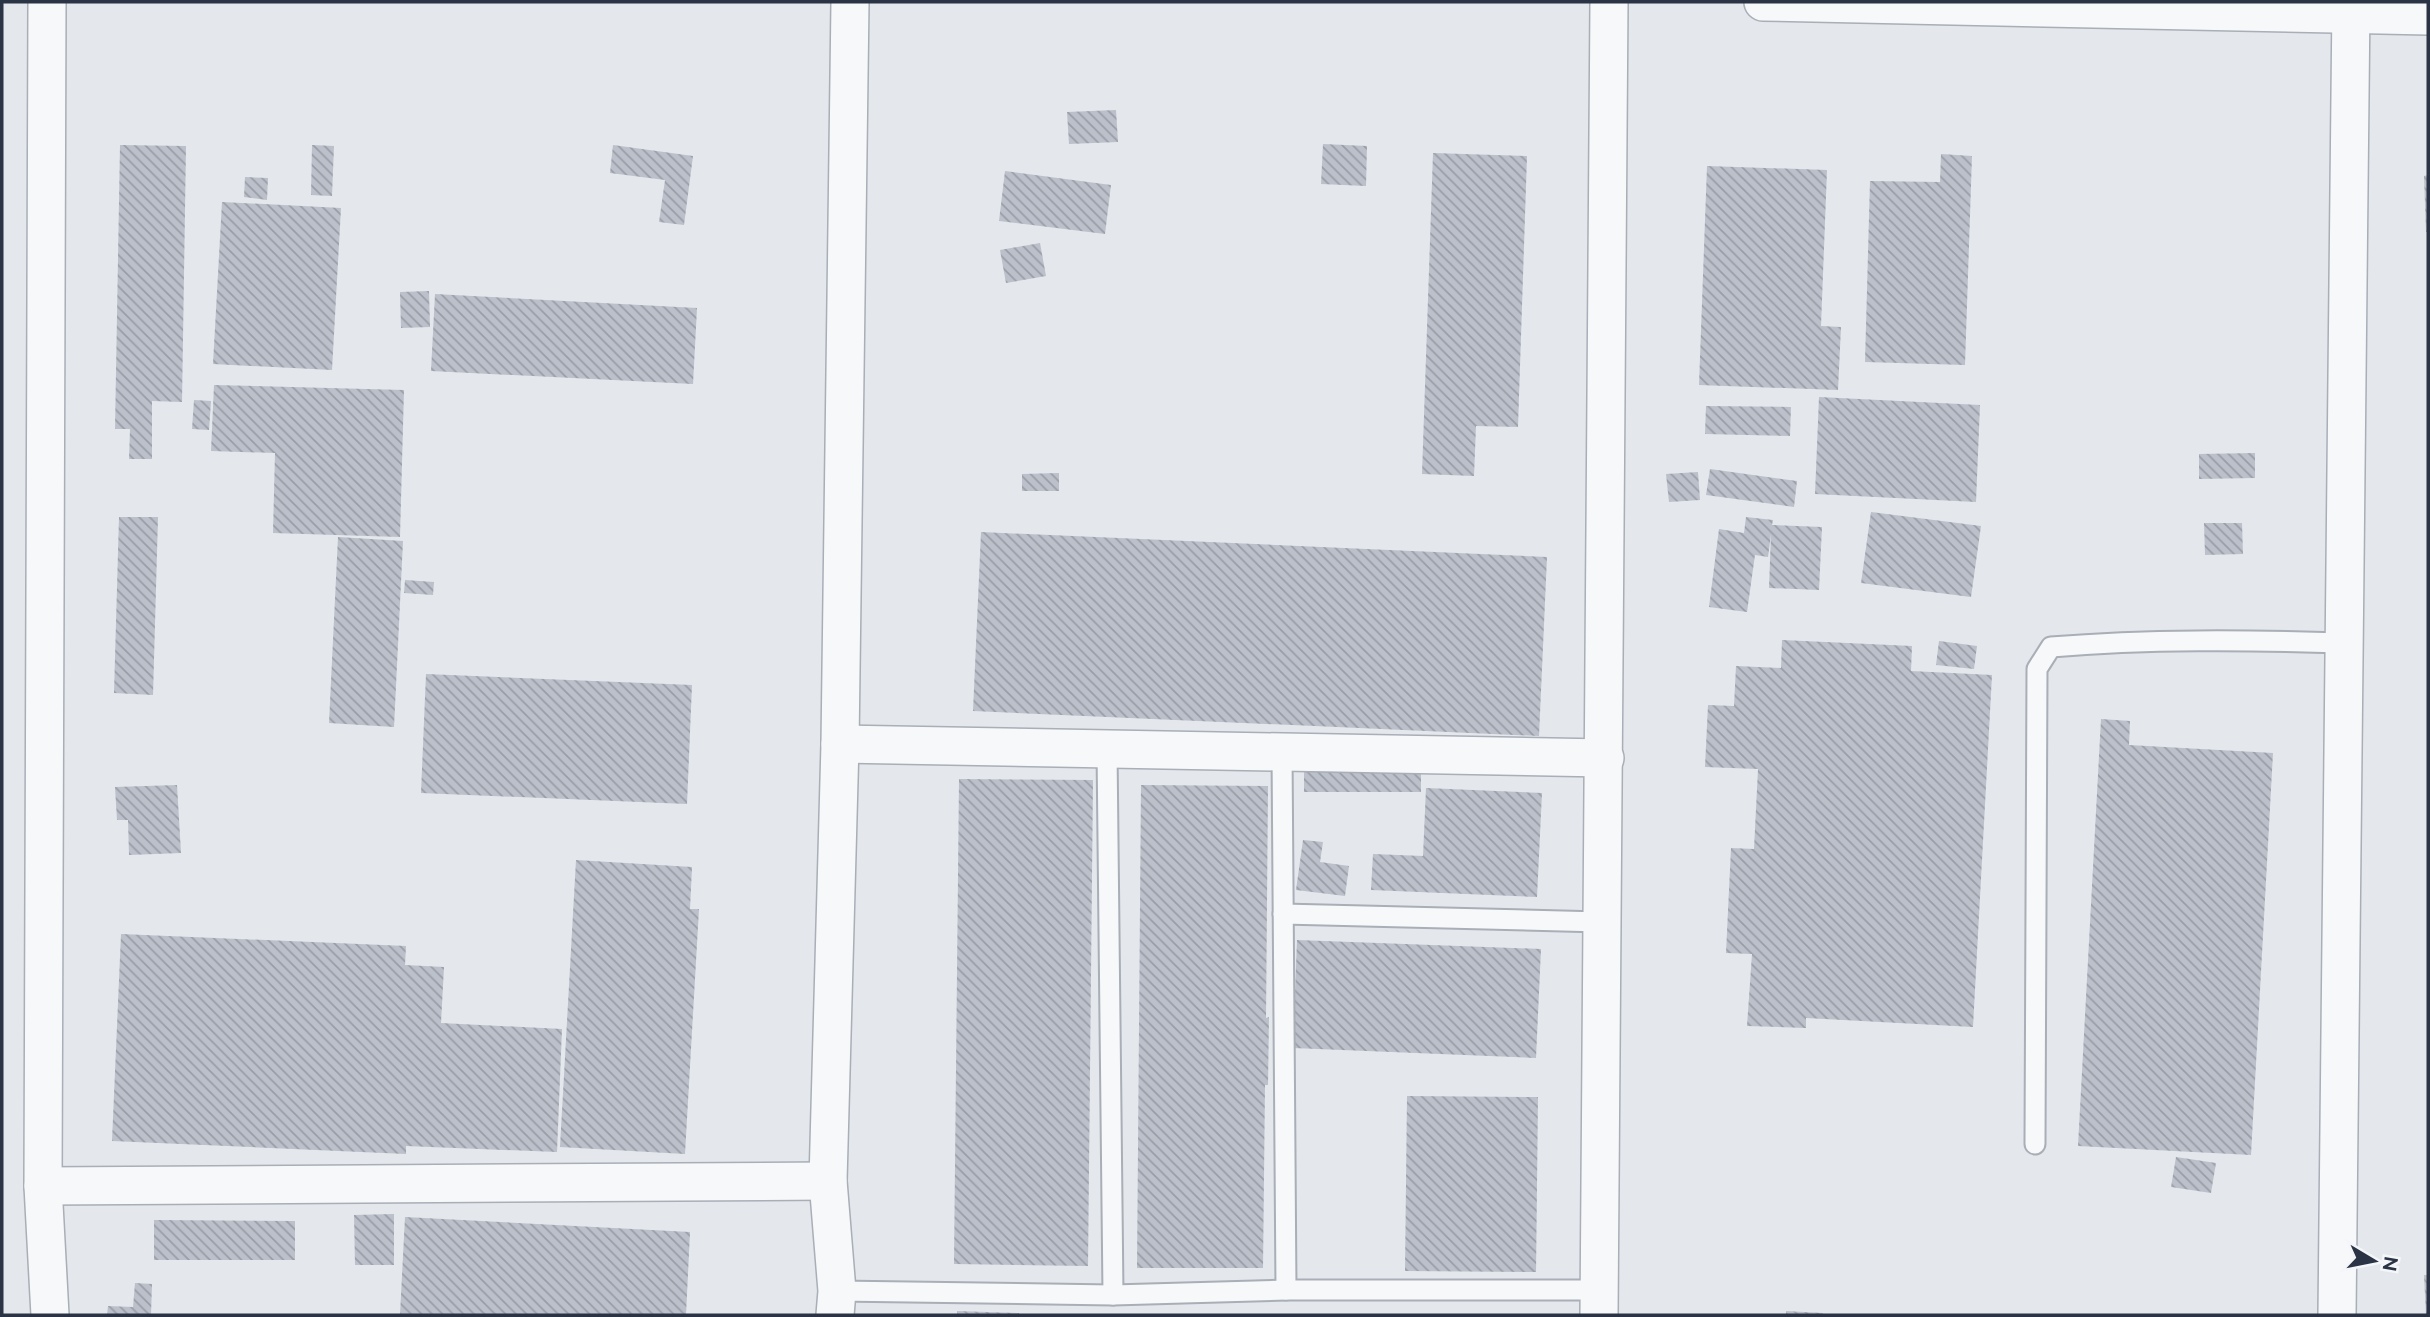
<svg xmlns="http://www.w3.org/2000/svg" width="2430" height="1317" font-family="Raleway,sans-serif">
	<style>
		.building { fill: url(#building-back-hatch) }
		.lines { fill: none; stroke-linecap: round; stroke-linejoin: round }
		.lane-casing { stroke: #a9aeb7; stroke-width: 23 }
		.street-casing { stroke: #a9aeb7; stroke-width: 40 }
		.lane { stroke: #f7f8fa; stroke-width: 19 }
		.street { stroke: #f7f8fa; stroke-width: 37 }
	</style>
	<defs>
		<pattern id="building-back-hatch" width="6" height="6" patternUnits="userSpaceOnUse" patternTransform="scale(1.75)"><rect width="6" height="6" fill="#bbc0ca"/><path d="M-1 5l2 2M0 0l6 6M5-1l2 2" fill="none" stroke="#989da6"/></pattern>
	</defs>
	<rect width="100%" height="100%" fill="#e4e7ec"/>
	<g class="building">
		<path d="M1116,110L1118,142L1069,144L1067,112Z"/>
		<path d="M1323,144L1367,146L1366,186L1321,184Z"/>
		<path d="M120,145L186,146L182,402L152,401V459H129L130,429H115Z"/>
		<path d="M312,145L334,146L332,196L311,195Z"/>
		<path d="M613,145L693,156L684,225L659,222L665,180L610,173Z"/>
		<path d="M1433,153L1527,156L1518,427L1476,426L1474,476L1422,474Z"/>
		<path d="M1941,154L1972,156L1965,365L1865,362L1870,181L1940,182Z"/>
		<path d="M1707,166L1827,170L1821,326L1841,327L1838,390L1699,385Z"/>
		<path d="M1005,171L1111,185L1105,234L999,221Z"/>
		<path d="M2428,175V232H2426L2424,176Z"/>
		<path d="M245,177L268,178L267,200L244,197Z"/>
		<path d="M222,202L341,208L332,370L213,364Z"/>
		<path d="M1040,243L1046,276L1006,283L1000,250Z"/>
		<path d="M429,291L430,327L401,328L400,292Z"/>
		<path d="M435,294L697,308L693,384L431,371Z"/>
		<path d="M214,385L404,390L400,537L273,533L275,453L211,451Z"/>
		<path d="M1819,397L1980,405L1976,502L1815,494Z"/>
		<path d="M194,400L211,401L209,430L192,429Z"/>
		<path d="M1706,406L1791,407L1790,436L1705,434Z"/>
		<path d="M2255,453V478L2199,479V454Z"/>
		<path d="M1710,469L1797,481L1794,507L1706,495Z"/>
		<path d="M1698,472L1700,500L1669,502L1666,474Z"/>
		<path d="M1059,473V491H1022V474Z"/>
		<path d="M1871,512L1981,526L1971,597L1861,583Z"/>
		<path d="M119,517H158L153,695L114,693Z"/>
		<path d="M1746,517L1773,520L1772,525L1822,527L1819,590L1769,588L1771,534L1768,557L1755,555L1747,612L1709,607L1719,529L1744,533Z"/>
		<path d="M2204,523H2242L2243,554L2205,555Z"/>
		<path d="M981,532L1547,557L1539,736L973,711Z"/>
		<path d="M338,537L403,541L394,727L329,723Z"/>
		<path d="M405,580L434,582L433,595L404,593Z"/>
		<path d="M1782,640L1912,646L1911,671L1992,675L1973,1027L1806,1018V1028L1747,1026L1752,954L1726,953L1731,848L1754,849L1758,769L1705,767L1708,705L1734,706L1736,666L1781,668Z"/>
		<path d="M1939,641L1977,646L1974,669L1936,665Z"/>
		<path d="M426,674L692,685L687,804L421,793Z"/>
		<path d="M2101,719L2130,721L2129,745L2273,753L2251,1155L2078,1146Z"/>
		<rect x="1304" y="764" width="117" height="28"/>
		<path d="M959,779L1093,780L1088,1266L954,1264Z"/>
		<path d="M177,785L181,853L129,855L128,820H117L115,787Z"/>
		<path d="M1141,785L1268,786L1266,1018L1269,1017L1268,1085H1265L1263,1268H1137Z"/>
		<path d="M1426,788L1542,793L1537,897L1371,890L1373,854L1423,856Z"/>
		<path d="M1303,840L1323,842L1320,862L1349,866L1345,896L1296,890Z"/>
		<path d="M576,860L692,867L690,909H699L685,1154L560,1147Z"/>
		<path d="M121,934L406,946L405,965L444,967L441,1023L562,1029L557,1152L406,1146V1154L112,1141Z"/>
		<path d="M1297,940L1541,949L1536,1058L1293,1048Z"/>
		<path d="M1407,1096L1538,1097L1536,1272L1405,1271Z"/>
		<path d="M2176,1157L2216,1163L2211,1193L2171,1187Z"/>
		<path d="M394,1214V1265H355L354,1215Z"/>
		<path d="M405,1217L690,1232L686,1315H400Z"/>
		<path d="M154,1220L295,1221V1260H154Z"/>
		<path d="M2424,1275H2428V1315H2426Z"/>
		<path d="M135,1283L152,1284L151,1315H107L108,1306L133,1307Z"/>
		<path d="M957,1311L1019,1313V1315H957Z"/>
		<path d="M1786,1311L1823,1313V1315H1786Z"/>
	</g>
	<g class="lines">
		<g class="lane-casing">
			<g id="lane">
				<path d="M1107,749L1113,1295"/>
				<path d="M1282,751L1286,1290"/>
				<path d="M1283,914L1601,922"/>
				<path d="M2035,1144L2037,669L2051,647C2149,639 2246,640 2344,643"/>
				<path d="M837,1291L1113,1295L1286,1290H1600"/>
			</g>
		</g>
		<g class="street-casing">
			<g id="street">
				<path d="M47,2L43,1186L50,1315"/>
				<path d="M1763,2L2428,16"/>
				<path d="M840,744L1605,758"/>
				<path d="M43,1186L828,1181"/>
				<path d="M835,1315L837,1291L828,1181L840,744L850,2"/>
				<path d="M1599,1315L1609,2"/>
				<path d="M2337,1315L2351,2"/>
			</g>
		</g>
		<use href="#lane" class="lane"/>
		<use href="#street" class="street"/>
	</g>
	<rect width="2430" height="1317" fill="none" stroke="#2b3445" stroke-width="7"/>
	<g transform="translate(2374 1261) rotate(100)" stroke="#f4f6f9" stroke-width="5" paint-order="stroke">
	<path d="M0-5L12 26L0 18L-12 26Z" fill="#2b3445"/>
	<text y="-10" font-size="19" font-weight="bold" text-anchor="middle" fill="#2b3445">N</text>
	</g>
</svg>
